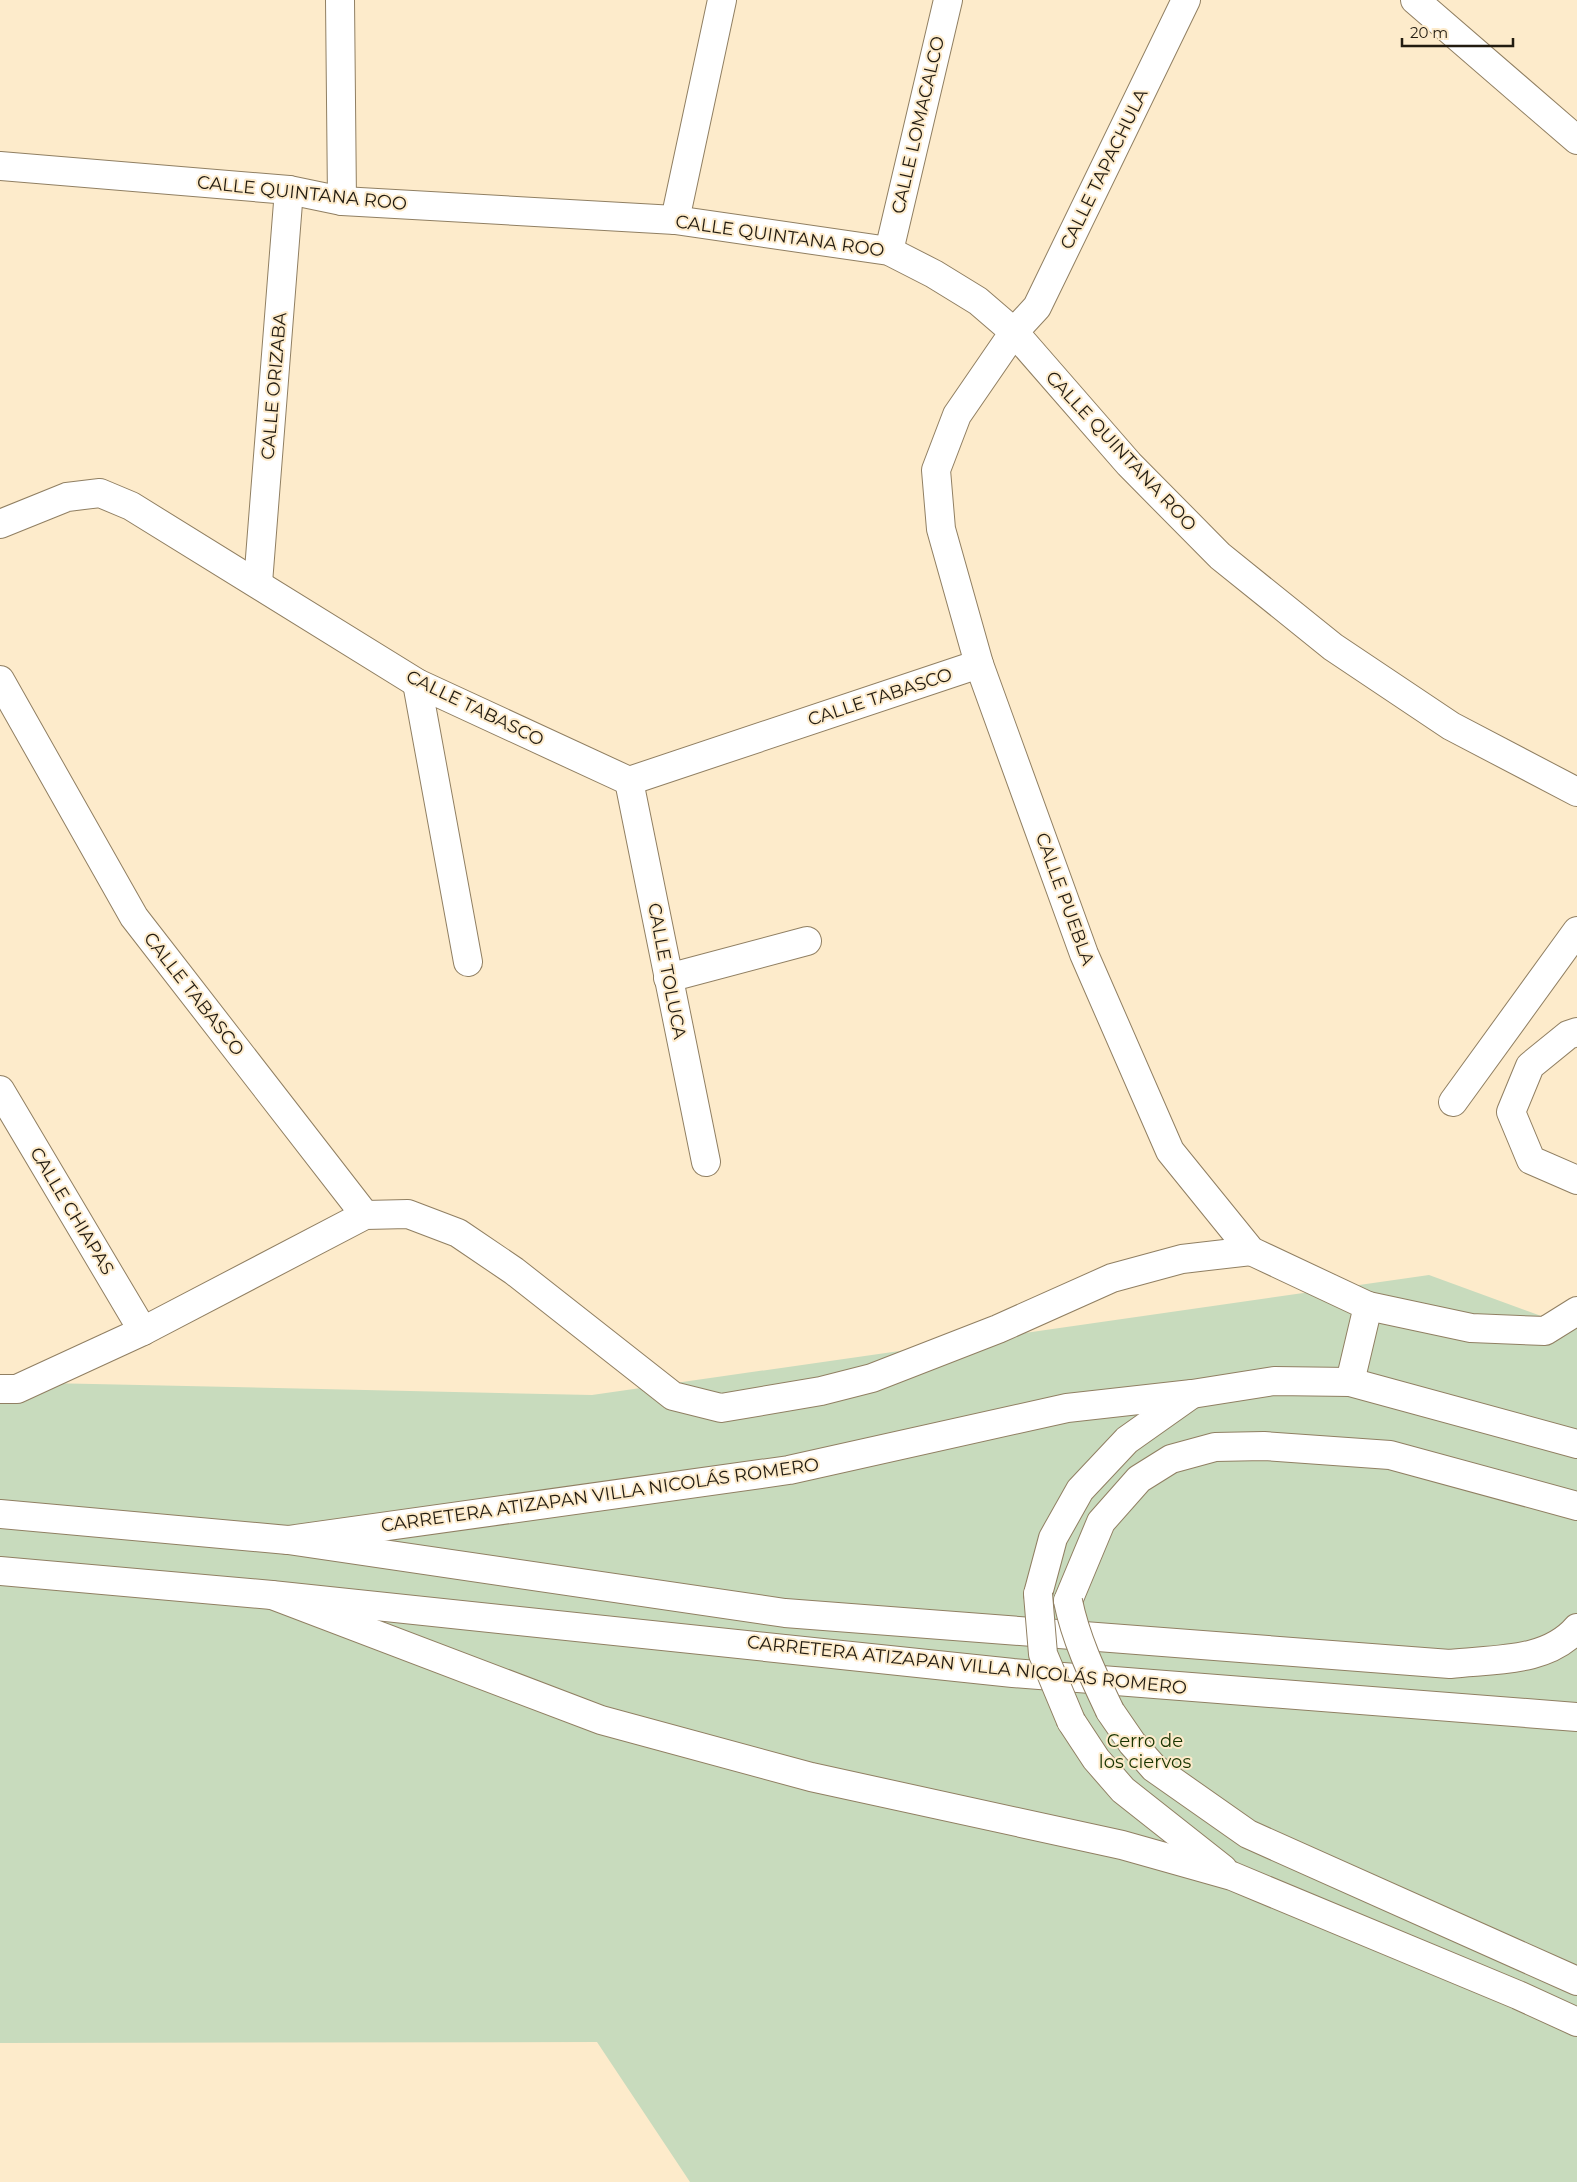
<svg xmlns="http://www.w3.org/2000/svg" width="1577" height="2182" font-family="Montserrat,sans-serif">
	<style>
		.green { fill: #c8dbbd }
		.lines { fill: none; stroke-linecap: round; stroke-linejoin: round }
		.minor-casing { stroke: #907f62; stroke-width: 30 }
		.tertiary-casing { stroke: #907f62; stroke-width: 30 }
		.primary-casing { stroke: #907f62; stroke-width: 30 }
		.motorway-casing { stroke: #907f62; stroke-width: 30 }
		.minor { stroke: #fff; stroke-width: 28 }
		.tertiary { stroke: #fff; stroke-width: 28 }
		.primary { stroke: #fff; stroke-width: 28 }
		.motorway { stroke: #fff; stroke-width: 28 }
		.motorway-bridge-casing { stroke: #907f62; stroke-width: 30; stroke-linecap: butt }
		.motorway-bridge { stroke: #fff; stroke-width: 28 }
		.labels { text-anchor: middle; dominant-baseline: central; stroke-width: 4; stroke-linejoin: round; paint-order: stroke }
		.street-label { font-size: 18px; fill: #221b10; stroke: #fdebcb }
		.park-label { font-size: 18px; fill: #183400; stroke: #fdebcb }
	</style>
	<rect width="100%" height="100%" fill="#fdebcb"/>
	<path class="green" d="M1429,1275L1577,1329V2182H690L597,2042L0,2043V1382L592,1395Z"/>
	<g class="lines">
		<g class="minor-casing">
			<g id="minor">
				<path d="M340,0L342,201"/>
				<path d="M1186,0L1037,307L1014,332L957,415L936,470L941,529L979,664L1084,954L1170,1151L1251,1251L1368,1306L1350,1382"/>
				<path d="M1415,0L1577,140"/>
				<path d="M675,220L722,0"/>
				<path d="M889,251L948,0"/>
				<path d="M0,524L67,497L100,493L131,506L417,683L629,781L979,664"/>
				<path d="M258,583L289,190"/>
				<path d="M0,680L134,917L365,1215"/>
				<path d="M417,683L468,962"/>
				<path d="M629,781L706,1162"/>
				<path d="M668,978L807,941"/>
				<path d="M1577,1032L1568,1035L1530,1066L1511,1112L1531,1160L1577,1180"/>
				<path d="M1453,1102L1577,931"/>
				<path d="M1368,1306L1471,1328L1545,1331L1577,1311"/>
				<path d="M143,1331L365,1215L408,1214L458,1233L514,1271L673,1396L721,1408L821,1391L872,1378L998,1329L1112,1278L1182,1259L1251,1251"/>
			</g>
		</g>
		<g class="tertiary-casing">
			<g id="tertiary">
				<path d="M0,166L289,190L342,201L675,220L889,251L934,274L978,301L1014,332L1129,464L1220,556L1333,647L1451,726L1577,792"/>
				<path d="M0,1090L143,1331L17,1389H0"/>
			</g>
		</g>
		<g class="primary-casing">
			<g id="primary">
				<path d="M0,1514L288,1540L789,1470L1067,1408L1192,1394L1274,1381L1350,1382L1577,1444"/>
				<path d="M0,1571L272,1595L1013,1673L1577,1717"/>
			</g>
		</g>
		<g class="motorway-casing">
			<g id="motorway">
				<path d="M288,1540L785,1613L1450,1664C1493,1659 1547,1663 1577,1628"/>
				<path d="M1038,1594L1053,1538L1080,1490L1127,1440L1192,1394"/>
				<path d="M272,1595L601,1720L811,1777L1122,1845L1232,1876L1518,1995L1577,2022"/>
				<path d="M1068,1601L1101,1522L1139,1479L1171,1459L1215,1447L1264,1446L1390,1455L1577,1506"/>
				<path d="M1110,1711L1132,1743L1154,1768L1248,1834L1577,1981"/>
				<path d="M1071,1721L1096,1759L1123,1790L1223,1869"/>
			</g>
		</g>
		<use href="#minor" class="minor"/>
		<use href="#tertiary" class="tertiary"/>
		<use href="#primary" class="primary"/>
		<use href="#motorway" class="motorway"/>
		<g class="motorway-bridge-casing">
			<g id="motorway-bridge">
				<path d="M1038,1594L1043,1654L1071,1721"/>
				<path d="M1068,1601C1076,1640 1093,1675 1110,1711"/>
			</g>
		</g>
		<use href="#motorway-bridge" class="motorway-bridge"/>
	</g>
	<g class="labels">
		<g class="street-label">
			<text transform="translate(918 125) rotate(-77)">CALLE LOMACALCO</text>
			<text transform="translate(1104 169) rotate(-64)">CALLE TAPACHULA</text>
			<text transform="translate(302 193) rotate(6)">CALLE QUINTANA ROO</text>
			<text transform="translate(780 236) rotate(8)">CALLE QUINTANA ROO</text>
			<text transform="translate(274 386) rotate(-85)">CALLE ORIZABA</text>
			<text transform="translate(1121 451) rotate(47)">CALLE QUINTANA ROO</text>
			<text transform="translate(880 697) rotate(-18)">CALLE TABASCO</text>
			<text transform="translate(475 708) rotate(26)">CALLE TABASCO</text>
			<text transform="translate(1065 899) rotate(70)">CALLE PUEBLA</text>
			<text transform="translate(667 971) rotate(79)">CALLE TOLUCA</text>
			<text transform="translate(194 994) rotate(52)">CALLE TABASCO</text>
			<text transform="translate(72 1211) rotate(59)">CALLE CHIAPAS</text>
			<text transform="translate(600 1495) rotate(-8)">CARRETERA ATIZAPAN VILLA NICOLÁS ROMERO</text>
			<text transform="translate(967 1665) rotate(6)">CARRETERA ATIZAPAN VILLA NICOLÁS ROMERO</text>
		</g>
		<g class="park-label">
			<text x="1145" y="1741">Cerro de<tspan x="1145" dy="21">los ciervos</tspan></text>
		</g>
	</g>
	<path d="M1402 38v8h111v-8" fill="none" stroke="#221b10" stroke-width="2.5"/>
	<text x="1410" y="38" font-size="15" fill="#221b10" stroke="#fdebcb" stroke-width="4" paint-order="stroke">20 m</text>
</svg>
